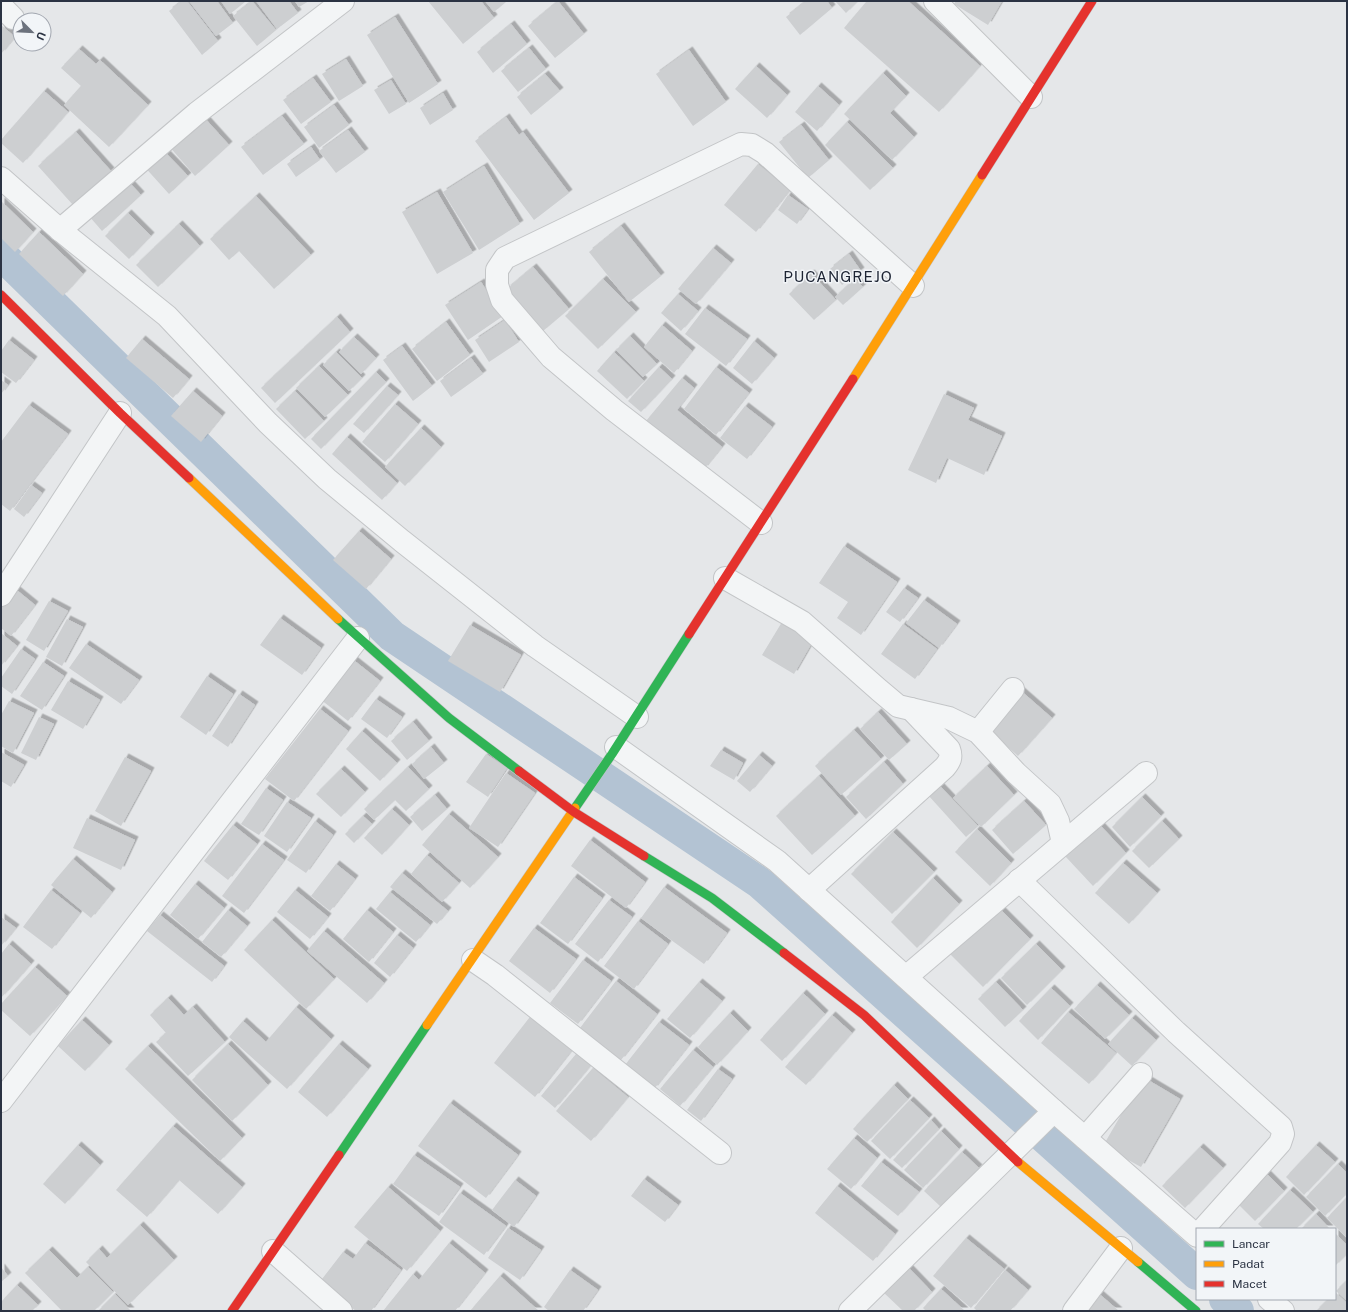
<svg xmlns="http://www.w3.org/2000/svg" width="1348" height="1312" font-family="'Public Sans',sans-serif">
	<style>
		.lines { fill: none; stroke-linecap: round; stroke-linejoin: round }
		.canal { stroke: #b3c3d3; stroke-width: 32 }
		.building { fill: #cdcfd1; filter: url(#shadow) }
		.street-casing { stroke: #c3c5c7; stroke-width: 24 }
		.fast-casing { stroke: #c3c5c7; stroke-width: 10 }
		.slow-casing { stroke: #c3c5c7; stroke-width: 10 }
		.jam-casing { stroke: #c3c5c7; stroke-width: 10 }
		.street { stroke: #f3f5f6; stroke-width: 22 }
		.fast { stroke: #30b455; stroke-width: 9 }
		.slow { stroke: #ff9f0a; stroke-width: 9 }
		.jam { stroke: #e5322d; stroke-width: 9 }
		.labels { text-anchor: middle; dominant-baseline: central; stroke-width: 3; stroke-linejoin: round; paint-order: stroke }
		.quarter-label { font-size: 15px; letter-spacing: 1px; fill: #1d2433; stroke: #f2f5f8 }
	</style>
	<defs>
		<filter id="shadow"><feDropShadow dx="3.5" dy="-3.5" stdDeviation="0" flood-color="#0004"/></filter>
	</defs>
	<rect width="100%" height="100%" fill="#e5e7e9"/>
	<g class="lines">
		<g class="canal">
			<path d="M1,254L392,636L760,883L1197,1274"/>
			<path d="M1225,1299L1238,1311"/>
		</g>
	</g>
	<g class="building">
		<path d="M182,1H187L218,41L202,55L169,11Z"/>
		<path d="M189,1H217L233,23L216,36Z"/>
		<path d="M221,1H246L230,14Z"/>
		<path d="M252,1L276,30L257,46L233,16Z"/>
		<path d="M256,1H289L298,13L277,29Z"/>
		<path d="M295,1H309L299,7Z"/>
		<path d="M428,1H481L494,18L463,44Z"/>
		<path d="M485,1H507L494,12Z"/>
		<path d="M558,1L584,34L555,58L528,26Z"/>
		<path d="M806,1H827L832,8L800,35L786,17Z"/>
		<path d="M835,1H858L846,13Z"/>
		<path d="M867,1H908L980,66L939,112L844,28Z"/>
		<path d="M956,1H1002L988,25L954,4Z"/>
		<path d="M395,17L438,84L409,103L367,35Z"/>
		<path d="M511,24L527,44L493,73L477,52Z"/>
		<path d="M1,25L15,37L1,54Z"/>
		<path d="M529,48L546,69L518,92L501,71Z"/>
		<path d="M79,49L96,64L100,60L148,105L109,147L64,105L81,86L61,68Z"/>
		<path d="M689,50L726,102L693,126L656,74Z"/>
		<path d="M346,59L363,86L339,101L322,74Z"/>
		<path d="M756,66L787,95L767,118L735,89Z"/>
		<path d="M883,73L906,96L890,113L914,137L892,160L844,114Z"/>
		<path d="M545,74L560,91L531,115L517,97Z"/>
		<path d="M313,78L331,102L301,124L283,100Z"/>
		<path d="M391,80L406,104L389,114L374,90Z"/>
		<path d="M818,86L839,105L817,131L795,112Z"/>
		<path d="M44,91L68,112L23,163L1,143V140Z"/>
		<path d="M443,93L453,110L430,125L420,108Z"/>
		<path d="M334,105L349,125L319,148L304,127Z"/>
		<path d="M201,114L229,145L195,176L168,145Z"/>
		<path d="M282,116L304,144L263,175L241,147Z"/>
		<path d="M506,117L519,135L523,132L569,193L534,220L475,141Z"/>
		<path d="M847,122L893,168L870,190L825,145Z"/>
		<path d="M801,125L829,160L808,178L779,142Z"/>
		<path d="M348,130L365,152L336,173L319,151Z"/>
		<path d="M76,132L111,171L73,205L38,166Z"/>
		<path d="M160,147L188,176L169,194L142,164Z"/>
		<path d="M311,147L320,160L296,177L287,164Z"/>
		<path d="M758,164L790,190L756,232L724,205Z"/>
		<path d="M484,166L520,224L479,250L443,192Z"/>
		<path d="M127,180L141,195L102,231L89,216Z"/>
		<path d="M437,192L473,253L437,274L402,212Z"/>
		<path d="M788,195L808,209L797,224L778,210Z"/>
		<path d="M256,196L311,255L274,289L239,251L229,260L210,239Z"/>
		<path d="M1,201L33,232L15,252L1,238Z"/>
		<path d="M128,213L151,236L129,259L105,236Z"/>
		<path d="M179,224L200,246L158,287L136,265Z"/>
		<path d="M621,226L661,276L629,302L589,252Z"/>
		<path d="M39,232L83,274L63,296L19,254Z"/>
		<path d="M713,248L731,263L696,304L678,289Z"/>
		<path d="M849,254L861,271L842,285L830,269Z"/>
		<path d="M533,267L569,309L543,331L507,289Z"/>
		<path d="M811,273L836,300L814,320L789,294Z"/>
		<path d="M603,279L636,312L598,349L565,316Z"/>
		<path d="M855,279L863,287L843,305L835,297Z"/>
		<path d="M481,282L503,316L468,340L445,305Z"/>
		<path d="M678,294L698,311L681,331L661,313Z"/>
		<path d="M705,308L747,339L726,366L685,334Z"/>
		<path d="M337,317L350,332L275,403L261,388Z"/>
		<path d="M505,320L519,342L489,362L475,340Z"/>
		<path d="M446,322L470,355L437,381L412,349Z"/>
		<path d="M662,325L692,351L674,373L644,347Z"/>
		<path d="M630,336L657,364L643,377L616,350Z"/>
		<path d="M354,337L376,358L361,374L339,352Z"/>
		<path d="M142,339L189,379L173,398L126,358Z"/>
		<path d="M9,340L34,360L16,383L1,372V351Z"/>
		<path d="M754,341L774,358L752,384L733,368Z"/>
		<path d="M402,346L432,386L413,401L383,360Z"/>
		<path d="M336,352L362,378L349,391L323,365Z"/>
		<path d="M614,352L644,381L627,399L597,371Z"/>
		<path d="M471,358L483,374L451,397L440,381Z"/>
		<path d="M319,366L348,395L325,417L296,388Z"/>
		<path d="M659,367L672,379L641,412L628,401Z"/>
		<path d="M716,367L749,393L716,435L684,409Z"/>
		<path d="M376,372L386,382L321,449L311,439Z"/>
		<path d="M682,378L694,388L677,410L722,447L704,469L646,421Z"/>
		<path d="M1,380L8,385L1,394Z"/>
		<path d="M387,386L398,395L364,433L353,424Z"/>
		<path d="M193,391L222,416L201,442L171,416Z"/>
		<path d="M295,391L324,421L305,439L276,409Z"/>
		<path d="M944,394L974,408L968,420L1002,436L984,475L947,458L936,483L908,470Z"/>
		<path d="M395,404L418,424L385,462L362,442Z"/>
		<path d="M29,405L68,434L10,511L1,504V442Z"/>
		<path d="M745,406L772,427L747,459L720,438Z"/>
		<path d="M421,428L441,447L405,486L385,467Z"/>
		<path d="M347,437L397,483L382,500L332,454Z"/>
		<path d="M31,485L42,493L24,517L14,509Z"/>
		<path d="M359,531L391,559L366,589L333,560Z"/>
		<path d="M844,546L897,582L861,635L837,618L848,602L819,583Z"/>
		<path d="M13,587L35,605L11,636L1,628V602Z"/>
		<path d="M904,588L918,598L900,622L886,612Z"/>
		<path d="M924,600L957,624L939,648L906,623Z"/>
		<path d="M49,601L68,611L44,651L26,640Z"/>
		<path d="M280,618L321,648L302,675L260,645Z"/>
		<path d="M67,619L83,627L62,666L46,657Z"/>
		<path d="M782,622L813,641L794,674L762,655Z"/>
		<path d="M903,624L937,649L915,679L881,654Z"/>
		<path d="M470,625L521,655L500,692L448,661Z"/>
		<path d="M1,633L17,646L1,666Z"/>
		<path d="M86,644L139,680L121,704L69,668Z"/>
		<path d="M21,649L35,659L12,694L1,686V678Z"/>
		<path d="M351,658L380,681L348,721L320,699Z"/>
		<path d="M43,662L64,676L42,710L20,696Z"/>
		<path d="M207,676L233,694L206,735L180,717Z"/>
		<path d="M68,681L100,700L83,729L51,710Z"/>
		<path d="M1020,690L1052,718L1018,756L987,728Z"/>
		<path d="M239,694L255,705L228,747L212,736Z"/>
		<path d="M376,699L402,717L387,738L361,719Z"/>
		<path d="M9,701L34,713L13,753L1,746V715Z"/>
		<path d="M320,709L348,731L294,801L265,779Z"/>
		<path d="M878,712L907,744L889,760L860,729Z"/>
		<path d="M39,717L54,724L36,760L21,753Z"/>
		<path d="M413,722L429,741L407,760L391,741Z"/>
		<path d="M854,730L881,759L841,795L815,766Z"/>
		<path d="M362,731L397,763L380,781L346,749Z"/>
		<path d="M431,747L444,763L424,779L412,764Z"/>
		<path d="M721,750L743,763L734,780L710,766Z"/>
		<path d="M1,752L24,765L11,787L1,781Z"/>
		<path d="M486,754L507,768L488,797L466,782Z"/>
		<path d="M759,755L772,766L750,792L737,781Z"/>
		<path d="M125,757L151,771L121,826L95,811Z"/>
		<path d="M884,762L903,784L866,819L846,797Z"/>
		<path d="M987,766L1014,795L981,827L953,798Z"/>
		<path d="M408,767L429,789L406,811L395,800L374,820L364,809Z"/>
		<path d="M341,769L365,792L341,817L316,794Z"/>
		<path d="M506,773L535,793L498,847L469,828Z"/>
		<path d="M819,776L855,816L812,855L776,816Z"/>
		<path d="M939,785L978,826L966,837L928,795Z"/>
		<path d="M266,788L283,800L259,835L241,824Z"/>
		<path d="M435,795L447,809L422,831L410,817Z"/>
		<path d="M1142,797L1161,816L1130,847L1112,827Z"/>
		<path d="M1024,801L1046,825L1013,854L992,830Z"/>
		<path d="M287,802L311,818L287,852L264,836Z"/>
		<path d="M392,809L409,825L382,855L364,838Z"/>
		<path d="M449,814L498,857L470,888L422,845Z"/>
		<path d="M363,816L372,824L354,843L345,834Z"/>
		<path d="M87,818L135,840L121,870L73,848Z"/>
		<path d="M315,821L333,835L306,873L287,860Z"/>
		<path d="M1162,821L1179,839L1149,868L1132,851Z"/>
		<path d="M1099,824L1126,853L1093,886L1065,856Z"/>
		<path d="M233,825L257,844L228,880L204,861Z"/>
		<path d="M977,829L1011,863L990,886L955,852Z"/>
		<path d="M893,832L934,872L892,914L851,874Z"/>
		<path d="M590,840L645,882L626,908L571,866Z"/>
		<path d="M262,844L284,860L244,913L222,896Z"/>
		<path d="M427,855L459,883L442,902L411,874Z"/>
		<path d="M73,859L112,892L91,918L51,885Z"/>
		<path d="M1123,863L1157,893L1129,924L1095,893Z"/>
		<path d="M336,864L355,879L330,911L311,896Z"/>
		<path d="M402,873L448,911L437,924L390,887Z"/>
		<path d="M574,877L602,898L568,944L540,923Z"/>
		<path d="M933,878L959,904L917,948L891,922Z"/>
		<path d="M195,884L224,908L198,939L170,915Z"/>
		<path d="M664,887L727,933L704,964L641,918Z"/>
		<path d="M51,890L80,913L52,949L23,927Z"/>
		<path d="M295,890L328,917L310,939L277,912Z"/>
		<path d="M390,892L430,925L416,942L376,909Z"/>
		<path d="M609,900L632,917L598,962L575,944Z"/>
		<path d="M996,905L1030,939L983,987L949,953Z"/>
		<path d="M228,910L247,926L221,957L202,942Z"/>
		<path d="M367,910L393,932L369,962L343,939Z"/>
		<path d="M160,915L224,966L212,982L147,931Z"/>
		<path d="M1,917L16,928L1,946Z"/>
		<path d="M272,920L334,979L306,1009L244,950Z"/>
		<path d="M638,921L668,944L634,989L604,966Z"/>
		<path d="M534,928L576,959L550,993L509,961Z"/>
		<path d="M324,931L384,983L367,1003L307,951Z"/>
		<path d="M397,935L413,948L390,977L374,963Z"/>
		<path d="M9,944L31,964L1,998V954Z"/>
		<path d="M1036,944L1062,970L1027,1005L1001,978Z"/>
		<path d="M583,960L611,981L578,1024L550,1003Z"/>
		<path d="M35,967L67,996L30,1036L1,1010V1004Z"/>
		<path d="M616,981L657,1014L621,1060L580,1028Z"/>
		<path d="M699,982L722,1001L690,1038L667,1019Z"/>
		<path d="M996,982L1023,1010L1005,1027L978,999Z"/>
		<path d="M1097,985L1129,1015L1105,1039L1074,1009Z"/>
		<path d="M1051,988L1070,1006L1038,1040L1019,1021Z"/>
		<path d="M803,993L825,1014L782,1061L760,1040Z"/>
		<path d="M168,998L184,1015L193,1007L225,1042L188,1076L156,1042L166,1033L150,1015Z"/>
		<path d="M296,1007L331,1039L287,1089L229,1037L243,1021L266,1042Z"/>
		<path d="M1068,1012L1116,1053L1089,1084L1041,1043Z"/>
		<path d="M730,1013L748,1031L717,1065L698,1047Z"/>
		<path d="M832,1015L852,1033L806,1085L785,1067Z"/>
		<path d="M530,1017L572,1050L535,1097L494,1063Z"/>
		<path d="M1132,1018L1156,1040L1132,1066L1108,1044Z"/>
		<path d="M82,1020L109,1045L85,1071L58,1046Z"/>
		<path d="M659,1022L689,1045L654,1089L625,1065Z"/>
		<path d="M228,1044L268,1085L232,1121L192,1080Z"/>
		<path d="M339,1044L368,1069L327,1117L298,1092Z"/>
		<path d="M148,1046L242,1138L220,1161L125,1069Z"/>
		<path d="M693,1050L713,1067L680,1106L660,1089Z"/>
		<path d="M577,1053L591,1065L555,1108L541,1096Z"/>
		<path d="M593,1068L628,1097L591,1141L556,1111Z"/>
		<path d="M718,1069L732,1079L701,1121L687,1110Z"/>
		<path d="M1143,1077L1180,1099L1141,1167L1103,1146Z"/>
		<path d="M894,1085L908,1099L867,1142L853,1129Z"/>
		<path d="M910,1100L929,1118L890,1159L871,1141Z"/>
		<path d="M450,1103L518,1155L486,1198L418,1146Z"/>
		<path d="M931,1120L939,1129L902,1168L893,1160Z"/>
		<path d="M173,1126L242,1187L218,1214L179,1180L147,1217L116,1190Z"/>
		<path d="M941,1131L959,1149L923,1188L904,1170Z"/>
		<path d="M854,1138L877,1158L851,1189L827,1169Z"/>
		<path d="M78,1145L100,1165L65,1204L43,1184Z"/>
		<path d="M1316,1145L1335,1162L1304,1195L1286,1177Z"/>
		<path d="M1200,1147L1223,1168L1185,1208L1162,1186Z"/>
		<path d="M962,1152L979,1168L941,1207L924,1191Z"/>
		<path d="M414,1155L460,1187L439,1216L393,1184Z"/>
		<path d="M881,1162L919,1192L898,1216L861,1186Z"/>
		<path d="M1338,1164L1347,1173V1193L1325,1216L1306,1197Z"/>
		<path d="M1264,1171L1284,1191L1255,1221L1235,1201Z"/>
		<path d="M644,1179L678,1205L665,1222L631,1196Z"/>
		<path d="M515,1180L536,1196L514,1227L492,1210Z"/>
		<path d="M837,1186L895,1234L873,1261L815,1213Z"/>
		<path d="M388,1187L440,1231L407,1271L354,1227Z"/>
		<path d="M1290,1190L1313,1212L1296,1229H1264L1258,1224Z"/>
		<path d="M460,1193L506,1226L484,1255L439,1222Z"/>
		<path d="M1347,1197V1238L1327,1218Z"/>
		<path d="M1316,1214L1330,1229H1301Z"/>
		<path d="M140,1225L174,1260L128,1305L86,1262L99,1249L107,1258Z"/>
		<path d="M508,1228L541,1250L520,1280L488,1258Z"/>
		<path d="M1335,1233L1347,1245V1254L1335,1266Z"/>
		<path d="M966,1238L1004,1269L971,1308L933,1276Z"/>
		<path d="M365,1243L401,1270L371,1311H356L319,1283L343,1252L353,1259Z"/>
		<path d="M449,1243L485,1273L455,1311H383L413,1274L419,1280Z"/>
		<path d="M49,1250L77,1278L88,1267L113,1292L94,1311H62L25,1273Z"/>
		<path d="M907,1266L932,1292L914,1311H903L882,1291Z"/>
		<path d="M1,1267L8,1276L1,1282Z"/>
		<path d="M570,1270L598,1290L583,1311H549L544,1307Z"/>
		<path d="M1005,1270L1028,1290L1010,1311H977L974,1308Z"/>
		<path d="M500,1276L539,1311H470Z"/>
		<path d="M1347,1280V1301L1336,1291Z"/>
		<path d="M17,1285L38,1305L32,1311H1V1302Z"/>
		<path d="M941,1289L965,1311H926L923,1308Z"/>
		<path d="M1097,1292L1119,1311H1080Z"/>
		<path d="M1335,1292L1347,1303V1311H1316L1328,1299H1335Z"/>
		<path d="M115,1294L131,1311H98Z"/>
	</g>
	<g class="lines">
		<g class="street-casing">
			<g id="street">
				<path d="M935,1L1031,97"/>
				<path d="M1,6L13,18"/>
				<path d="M1,178L60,230L167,316L268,423L327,479L402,541L535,646L637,717"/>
				<path d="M60,230L197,113L343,1"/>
				<path d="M761,523L614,410L551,357L502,300L497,285V270L505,258L741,144L752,145L765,153L913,286"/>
				<path d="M725,578L802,622L879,690L898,706L949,718L978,732L1016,773L1050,804L1058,821L1063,843"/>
				<path d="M1,595L120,413"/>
				<path d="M978,732L1013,689"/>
				<path d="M616,747L777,861L1054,1111L1197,1236"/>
				<path d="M1019,880L1176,1032L1281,1127L1283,1134L1280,1143L1203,1229"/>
				<path d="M809,890L945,767C950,761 952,757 949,749L911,709"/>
				<path d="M473,960L495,975L720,1153"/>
				<path d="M906,977L1146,773"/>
				<path d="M1,1101L358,638"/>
				<path d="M1085,1138L1141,1074"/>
				<path d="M273,1251L341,1311"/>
				<path d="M1269,1299L1283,1311"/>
				<path d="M850,1311L1054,1111"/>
				<path d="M1074,1311L1121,1248"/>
			</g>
		</g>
		<g class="fast-casing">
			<g id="fast">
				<path d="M338,619L449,718L519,771"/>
				<path d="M575,808L612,754L689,634"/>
				<path d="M644,856L712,898L784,953"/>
				<path d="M339,1155L427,1025"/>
				<path d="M1138,1262L1196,1311"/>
			</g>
		</g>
		<g class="slow-casing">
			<g id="slow">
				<path d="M853,379L982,175"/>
				<path d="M189,478L338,619"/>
				<path d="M427,1025L575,808"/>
				<path d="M1018,1162L1138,1262"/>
			</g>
		</g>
		<g class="jam-casing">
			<g id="jam">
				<path d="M982,175L1092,1"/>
				<path d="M1,295L120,413L189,478"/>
				<path d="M689,634L853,379"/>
				<path d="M519,771L574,812L644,856"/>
				<path d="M784,953L864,1015L1018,1162"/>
				<path d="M232,1311L339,1155"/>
			</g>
		</g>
		<use href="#street" class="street"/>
		<use href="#fast" class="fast"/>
		<use href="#slow" class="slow"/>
		<use href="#jam" class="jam"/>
	</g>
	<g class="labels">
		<g class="quarter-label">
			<text x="838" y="276">PUCANGREJO</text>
		</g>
	</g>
	<rect width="1348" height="1312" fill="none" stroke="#2b3343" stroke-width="4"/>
	<rect x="1196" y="1228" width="140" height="72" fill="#f2f5f8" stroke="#a2a7b0"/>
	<rect x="1204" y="1241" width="20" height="6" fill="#30b455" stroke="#a2a7b0"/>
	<text x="1232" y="1248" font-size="12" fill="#2b3343">Lancar</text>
	<rect x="1204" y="1261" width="20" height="6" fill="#ff9f0a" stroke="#a2a7b0"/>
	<text x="1232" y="1268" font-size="12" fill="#2b3343">Padat</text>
	<rect x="1204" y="1281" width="20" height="6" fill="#e5322d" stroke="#a2a7b0"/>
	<text x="1232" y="1288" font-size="12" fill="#2b3343">Macet</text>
	<g transform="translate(32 32) rotate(114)"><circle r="19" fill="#f2f5f8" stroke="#a2a7b0"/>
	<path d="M0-3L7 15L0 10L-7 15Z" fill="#6c727d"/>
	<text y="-6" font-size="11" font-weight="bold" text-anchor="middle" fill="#2b3343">U</text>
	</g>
</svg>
